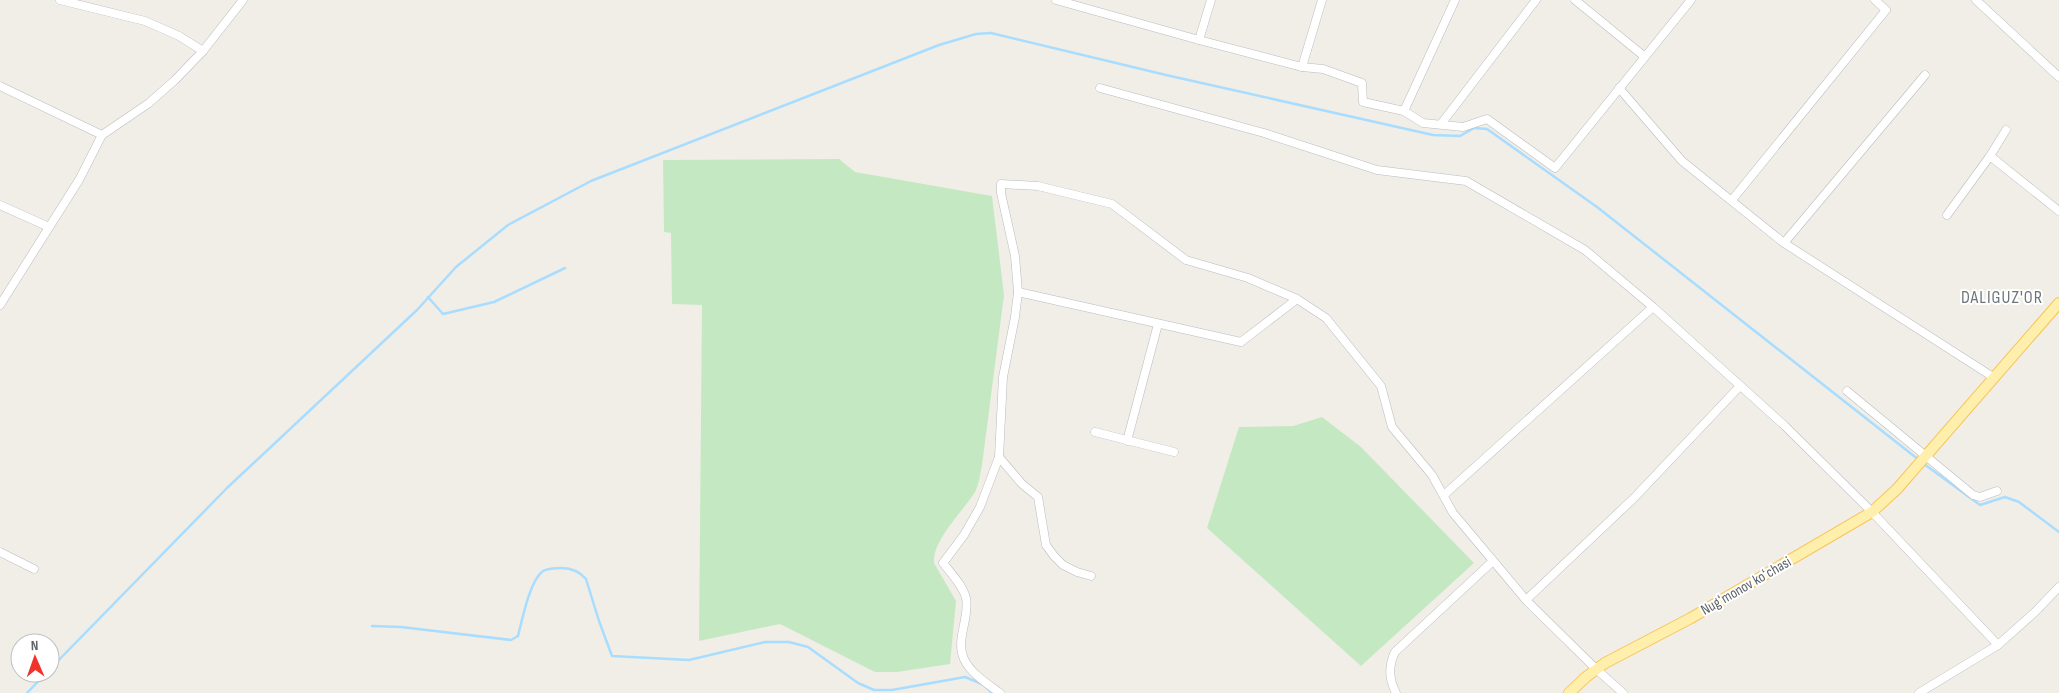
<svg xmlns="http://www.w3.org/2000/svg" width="2059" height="693" font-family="'Sofia Sans Condensed',sans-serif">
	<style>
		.green { fill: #c4e9c2 }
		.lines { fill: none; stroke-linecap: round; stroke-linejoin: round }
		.stream { stroke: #a8ddff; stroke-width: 2.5 }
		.minor-casing { stroke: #b9bcc1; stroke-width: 9 }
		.major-casing { stroke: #f8c558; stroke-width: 12 }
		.minor { stroke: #fff; stroke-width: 8 }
		.major { stroke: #ffefad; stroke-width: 10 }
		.labels { text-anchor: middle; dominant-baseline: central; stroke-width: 4; stroke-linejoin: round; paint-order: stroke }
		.street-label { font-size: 15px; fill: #5e6368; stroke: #fff }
		.quarter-label { font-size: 18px; letter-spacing: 1px; fill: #6f757a; stroke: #fff }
	</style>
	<rect width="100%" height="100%" fill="#f1eee7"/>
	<g class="green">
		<path d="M839,159L855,172L992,196L1004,295L982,465C980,474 979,485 975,492C963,511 932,541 934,563L956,601L950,664L897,672H875L780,624L699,641L702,305L672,304L671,233L664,232L663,160Z"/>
		<path d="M1322,417L1361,447L1474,563L1361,666L1207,528L1239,427L1293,426Z"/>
	</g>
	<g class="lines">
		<g class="stream">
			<path d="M428,297L443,314L494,302L565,268"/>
			<path d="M1924,464L1980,505L2005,497L2019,502L2059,532"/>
			<path d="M372,626L401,627L511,640L518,636C522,620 530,580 543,571C549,568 556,568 562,568C572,568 579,571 586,579L599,621L612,656L689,660L765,642H789L808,647L858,683L874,690H892L965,677L982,684"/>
			<path d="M50,669L227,488L417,310L456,267L508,225L591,181L939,45L976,34L991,33L1166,75L1433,135L1460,136L1474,128L1487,129L1597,207L1919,460"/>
			<path d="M986,687L992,693"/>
			<path d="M27,693L46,673"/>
		</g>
		<g class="minor-casing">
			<g id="minor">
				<path d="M60,0L145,21L179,36L203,51"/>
				<path d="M1056,0L1199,40L1302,67L1323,69L1362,83L1363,102L1404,111L1423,123L1463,127L1487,119L1555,168L1691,0"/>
				<path d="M1575,0L1645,57"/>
				<path d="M1976,0L2059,77"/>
				<path d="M1199,40L1211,0"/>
				<path d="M1302,67L1322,0"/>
				<path d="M0,86L102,135"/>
				<path d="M1100,88L1264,133L1377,170L1466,181L1585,250L1653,307L1785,426L1872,512L1998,645"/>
				<path d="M1619,88L1682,161L1784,243L1993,377"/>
				<path d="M1404,111L1455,0"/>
				<path d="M1441,124L1536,0"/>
				<path d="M1990,156L2006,130"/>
				<path d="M1732,200L1886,10L1875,0"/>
				<path d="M0,205L49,227"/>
				<path d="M1947,215L1990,156L2059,211"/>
				<path d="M1784,243L1925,75"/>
				<path d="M1018,292L1241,342L1297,299"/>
				<path d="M0,305L79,180L102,135L149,103L175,80L203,51L243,0"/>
				<path d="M1847,391L1973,495L1980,497L1997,491"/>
				<path d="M1095,432L1174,452"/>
				<path d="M1127,441L1158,324"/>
				<path d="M999,457L980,507L964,535L943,563C951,573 963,586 966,598C970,618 955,640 964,659C971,674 988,684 1000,693"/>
				<path d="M1444,495L1653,307"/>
				<path d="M0,552L34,569"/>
				<path d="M1091,576L1077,572L1063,565L1054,556L1046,545L1038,497L1022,484L999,457L1003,377L1015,317L1018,292L1015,256L1001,193V184L1038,186L1112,204L1186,260L1248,278L1297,299L1326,318L1381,386L1392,427L1432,475L1453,513L1526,600L1596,669L1623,693"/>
				<path d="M1526,600L1634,498L1740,386"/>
				<path d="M1396,693C1389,679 1388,667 1395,652L1493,561"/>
				<path d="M1919,693L1998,645L2035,612L2059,587"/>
			</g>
		</g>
		<g class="major-casing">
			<path id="major" d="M1569,693L1586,677L1605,663L1691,618L1872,512L1897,489L2059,303"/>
		</g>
		<use href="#minor" class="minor"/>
		<use href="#major" class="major"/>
	</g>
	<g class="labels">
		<g class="street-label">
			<text transform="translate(1746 586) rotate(-30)">Nugʻmonov koʻchasi</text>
		</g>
		<g class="quarter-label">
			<text x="2002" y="297">DALIGUZ'OR</text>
		</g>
	</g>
	<g transform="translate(35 658) rotate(358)"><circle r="24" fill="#ffffff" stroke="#bfc1c3"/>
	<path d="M0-4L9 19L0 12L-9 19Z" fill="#f2332b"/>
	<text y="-8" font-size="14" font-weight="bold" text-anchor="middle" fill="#5e6368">N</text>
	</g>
</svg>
